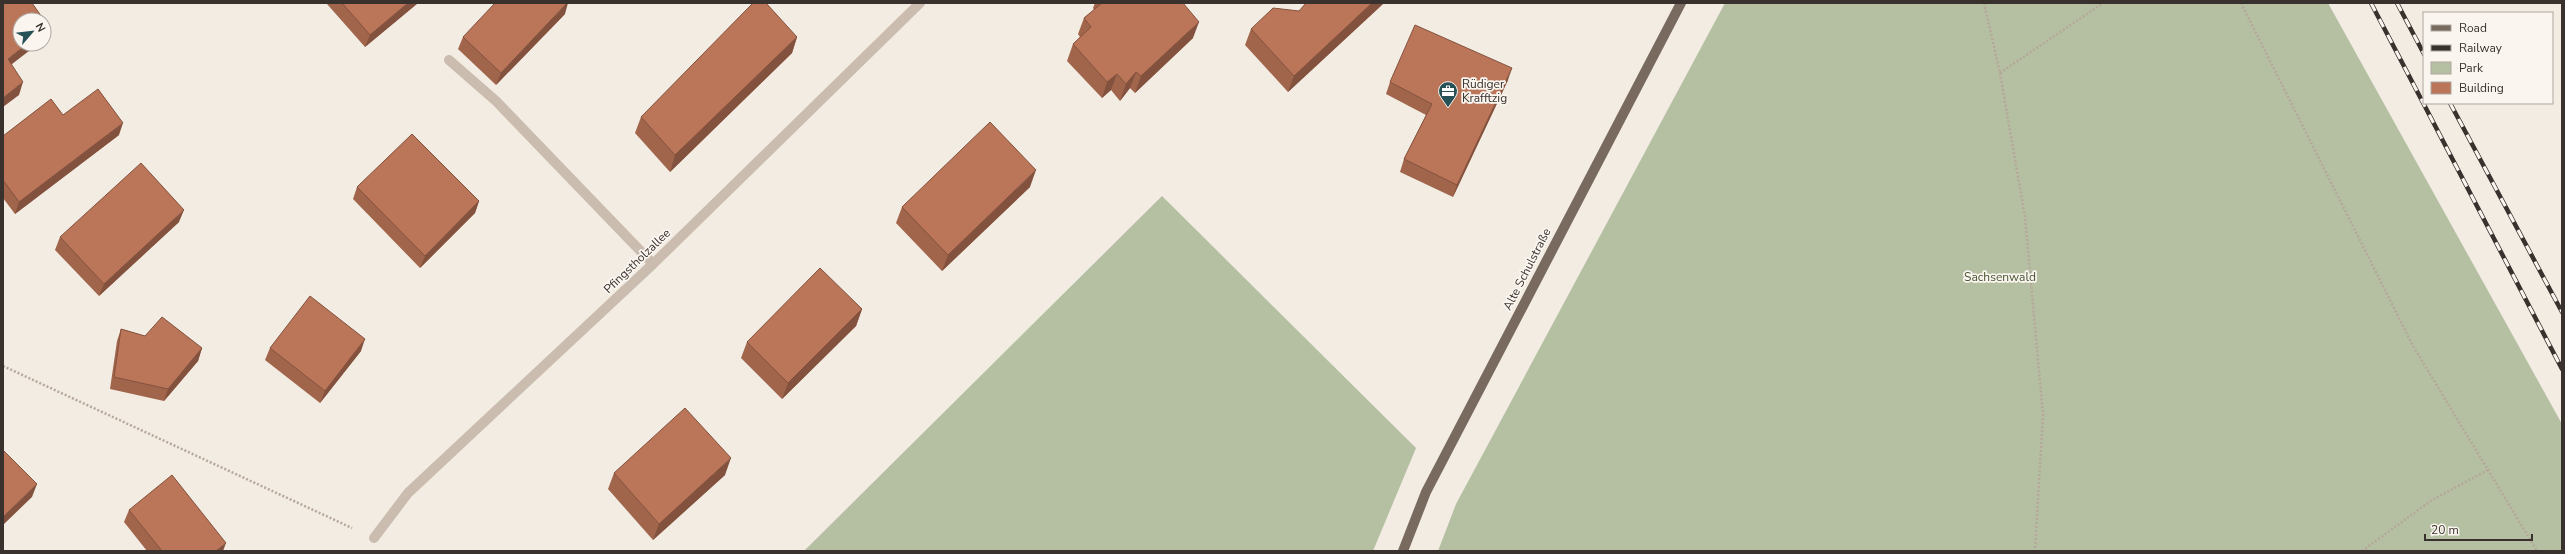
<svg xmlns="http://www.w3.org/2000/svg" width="2565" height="554" font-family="'Nunito Sans',sans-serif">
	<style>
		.green { fill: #b5c0a3 }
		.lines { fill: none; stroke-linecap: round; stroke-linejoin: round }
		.path { stroke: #b5a799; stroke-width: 2.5; stroke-dasharray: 2 2; stroke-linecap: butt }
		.minor { stroke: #cabdaf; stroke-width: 10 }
		.major { stroke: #796a5f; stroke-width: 10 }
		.rail-casing { stroke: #39312d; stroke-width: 4.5 }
		.rail { stroke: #faf5ef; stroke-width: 3; stroke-dasharray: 9; stroke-linecap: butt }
		.wall { fill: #a1654c }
		.shaded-wall { fill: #83523e }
		.building { fill: #bb7558; stroke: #83523e }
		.labels { text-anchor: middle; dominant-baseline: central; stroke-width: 3.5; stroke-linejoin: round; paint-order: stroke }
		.poi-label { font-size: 12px; fill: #39312d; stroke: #faf5ef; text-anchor: start }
		.street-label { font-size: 12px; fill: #39312d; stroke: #faf5ef }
		.park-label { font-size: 12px; fill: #475532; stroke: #faf5ef }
	</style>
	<rect width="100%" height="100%" fill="#f2ece3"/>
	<g class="green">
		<path d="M1725,3H2328L2562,424V551H1438L1456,504Z"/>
		<path d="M1162,196L1416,448L1373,551H804Z"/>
	</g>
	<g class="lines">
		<g class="path">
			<path d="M1984,3L2000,73L2025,217L2043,415L2035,551"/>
			<path d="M2241,3L2413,346L2537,551"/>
			<path d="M2000,73L2103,3"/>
			<path d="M3,366L352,528"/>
			<path d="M2362,551L2432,500L2488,470"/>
		</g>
		<g class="minor">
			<path d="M449,60L496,101L653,264"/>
			<path d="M374,538L408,493L653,264L920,3"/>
		</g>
		<path class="major" d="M1403,551L1426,492L1681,3"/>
		<g class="rail-casing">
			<g id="rail">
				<path d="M2371,3L2562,369"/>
				<path d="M2397,3L2424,54"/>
				<path d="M2450,103L2562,312"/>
			</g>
		</g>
		<use href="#rail" class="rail"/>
	</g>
	<g class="wall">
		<path d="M327,3H418L365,47L327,4Z"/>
		<path d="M1095,3H1183L1193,38L1135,93L1130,88L1120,101L1111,90L1102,98L1067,61L1073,44L1080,37L1078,34L1084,18L1094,10L1093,8Z"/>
		<path d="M1384,3L1288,92L1245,45L1251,29L1299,11Z"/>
		<path d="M565,14L496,85L458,49L463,37Z"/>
		<path d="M797,37L792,53L670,172L635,133L641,117Z"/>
		<path d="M1508,80L1453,197L1400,172L1404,159L1426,115L1386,94L1390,82Z"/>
		<path d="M119,135L15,214L3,198V136Z"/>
		<path d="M357,187L479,201L475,213L420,268L353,199Z"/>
		<path d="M1030,187L942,271L896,223L902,207Z"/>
		<path d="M179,222L99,296L55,250L60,237Z"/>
		<path d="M862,309L856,326L782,399L741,358L747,342Z"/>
		<path d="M121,329L145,336L202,348L198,361L164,401L110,389L117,341Z"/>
		<path d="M270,348L361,351L320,403L265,360Z"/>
		<path d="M614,473L725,475L653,540L608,489Z"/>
		<path d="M129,510L223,551H147L124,522Z"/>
	</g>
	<g class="shaded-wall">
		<path d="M408,3H418L365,47L370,35Z"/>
		<path d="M567,3H568L565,14L496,85L501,73Z"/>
		<path d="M1372,3H1384L1288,92L1294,76Z"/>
		<path d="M1199,22L1193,38L1135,93L1141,76Z"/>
		<path d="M49,27L45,39L44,40V31Z"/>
		<path d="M797,37L792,53L670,172L675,155Z"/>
		<path d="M27,44H38L3,71L8,59Z"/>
		<path d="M1512,68L1508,80L1453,197L1457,185Z"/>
		<path d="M1136,72L1130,88L1120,101L1126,84Z"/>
		<path d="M1117,74L1111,90L1102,98L1107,82Z"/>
		<path d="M23,82L19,95L3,107V98Z"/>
		<path d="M123,123L119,135L15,214L19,202Z"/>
		<path d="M1036,170L1030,187L942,271L948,255Z"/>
		<path d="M479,201L475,213L420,268L425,256Z"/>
		<path d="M184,210L179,222L99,296L104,284Z"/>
		<path d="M862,309L856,326L782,399L788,383Z"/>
		<path d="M365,339L361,351L320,403L325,391Z"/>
		<path d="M202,348L198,361L164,401L168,389Z"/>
		<path d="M731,458L725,475L653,540L659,524Z"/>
		<path d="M37,484L32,497L3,525V517Z"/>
		<path d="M226,543L223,551H216Z"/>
	</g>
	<g class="building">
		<path d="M3,3H32L49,27L44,31V20H20V44H27L8,59L23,82L3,98Z"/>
		<path d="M342,3H408L370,35Z"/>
		<path d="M495,3H567L501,73L463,37Z"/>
		<path d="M753,3H766L797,37L675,155L641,117Z"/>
		<path d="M1102,3H1183L1199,22L1141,76L1136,72L1126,84L1117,74L1107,82L1073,44L1091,27L1084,18Z"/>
		<path d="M1306,3H1372L1294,76L1251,29L1273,8L1299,11Z"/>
		<path d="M1415,25L1512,68L1457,185L1404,159L1432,104L1390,82Z"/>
		<path d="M98,89L123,123L19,202L3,180V136L51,99L63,115Z"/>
		<path d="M990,122L1036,170L948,255L902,207Z"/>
		<path d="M412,134L479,201L425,256L357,187Z"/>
		<path d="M141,163L184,210L104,284L60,237Z"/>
		<path d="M820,268L862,309L788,383L747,342Z"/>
		<path d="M310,296L365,339L325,391L270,348Z"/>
		<path d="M162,317L202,348L168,389L114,377L121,329L145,336Z"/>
		<path d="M685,408L731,458L659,524L614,473Z"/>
		<path d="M3,450L37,484L3,517Z"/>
		<path d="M172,475L226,543L216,551H162L129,510Z"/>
	</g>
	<defs>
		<g id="office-pin" transform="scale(1)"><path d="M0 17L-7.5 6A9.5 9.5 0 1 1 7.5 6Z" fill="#255157" stroke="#faf5ef"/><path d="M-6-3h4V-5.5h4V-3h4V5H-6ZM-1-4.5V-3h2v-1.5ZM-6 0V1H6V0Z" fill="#fff"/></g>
	</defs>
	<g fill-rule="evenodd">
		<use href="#office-pin" x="1448" y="91"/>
	</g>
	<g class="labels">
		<g class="poi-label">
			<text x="1462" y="84">Rüdiger<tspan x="1462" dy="14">Krafftzig</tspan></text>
		</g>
		<g class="street-label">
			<text transform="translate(637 261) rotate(-44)">Pfingstholzallee</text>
			<text transform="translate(1527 269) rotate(-63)">Alte Schulstraße</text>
		</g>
		<g class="park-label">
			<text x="2000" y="277">Sachsenwald</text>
		</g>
	</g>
	<rect width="2565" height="554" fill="none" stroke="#39312d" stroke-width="8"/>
	<rect x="2423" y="12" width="130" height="92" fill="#faf5ef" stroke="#ada7a1"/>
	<rect x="2431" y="25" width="20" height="6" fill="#796a5f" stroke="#ada7a1"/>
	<text x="2459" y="32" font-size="12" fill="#39312d">Road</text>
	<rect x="2431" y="45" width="20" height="6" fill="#39312d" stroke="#ada7a1"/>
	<text x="2459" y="52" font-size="12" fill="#39312d">Railway</text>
	<rect x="2431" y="62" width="20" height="12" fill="#b5c0a3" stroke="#ada7a1"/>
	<text x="2459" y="72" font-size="12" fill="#39312d">Park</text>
	<rect x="2431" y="82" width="20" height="12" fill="#bb7558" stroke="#ada7a1"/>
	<text x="2459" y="92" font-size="12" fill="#39312d">Building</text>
	<g transform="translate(32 32) rotate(62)"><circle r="19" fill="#faf5ef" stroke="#ada7a1"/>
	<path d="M0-3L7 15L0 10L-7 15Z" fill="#255157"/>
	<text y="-6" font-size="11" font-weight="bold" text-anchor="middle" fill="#39312d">N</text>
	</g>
	<path d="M2425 534v6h107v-6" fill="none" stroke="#39312d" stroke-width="2"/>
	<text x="2431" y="534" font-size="12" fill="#39312d" stroke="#faf5ef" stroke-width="3" paint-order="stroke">20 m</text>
</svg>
